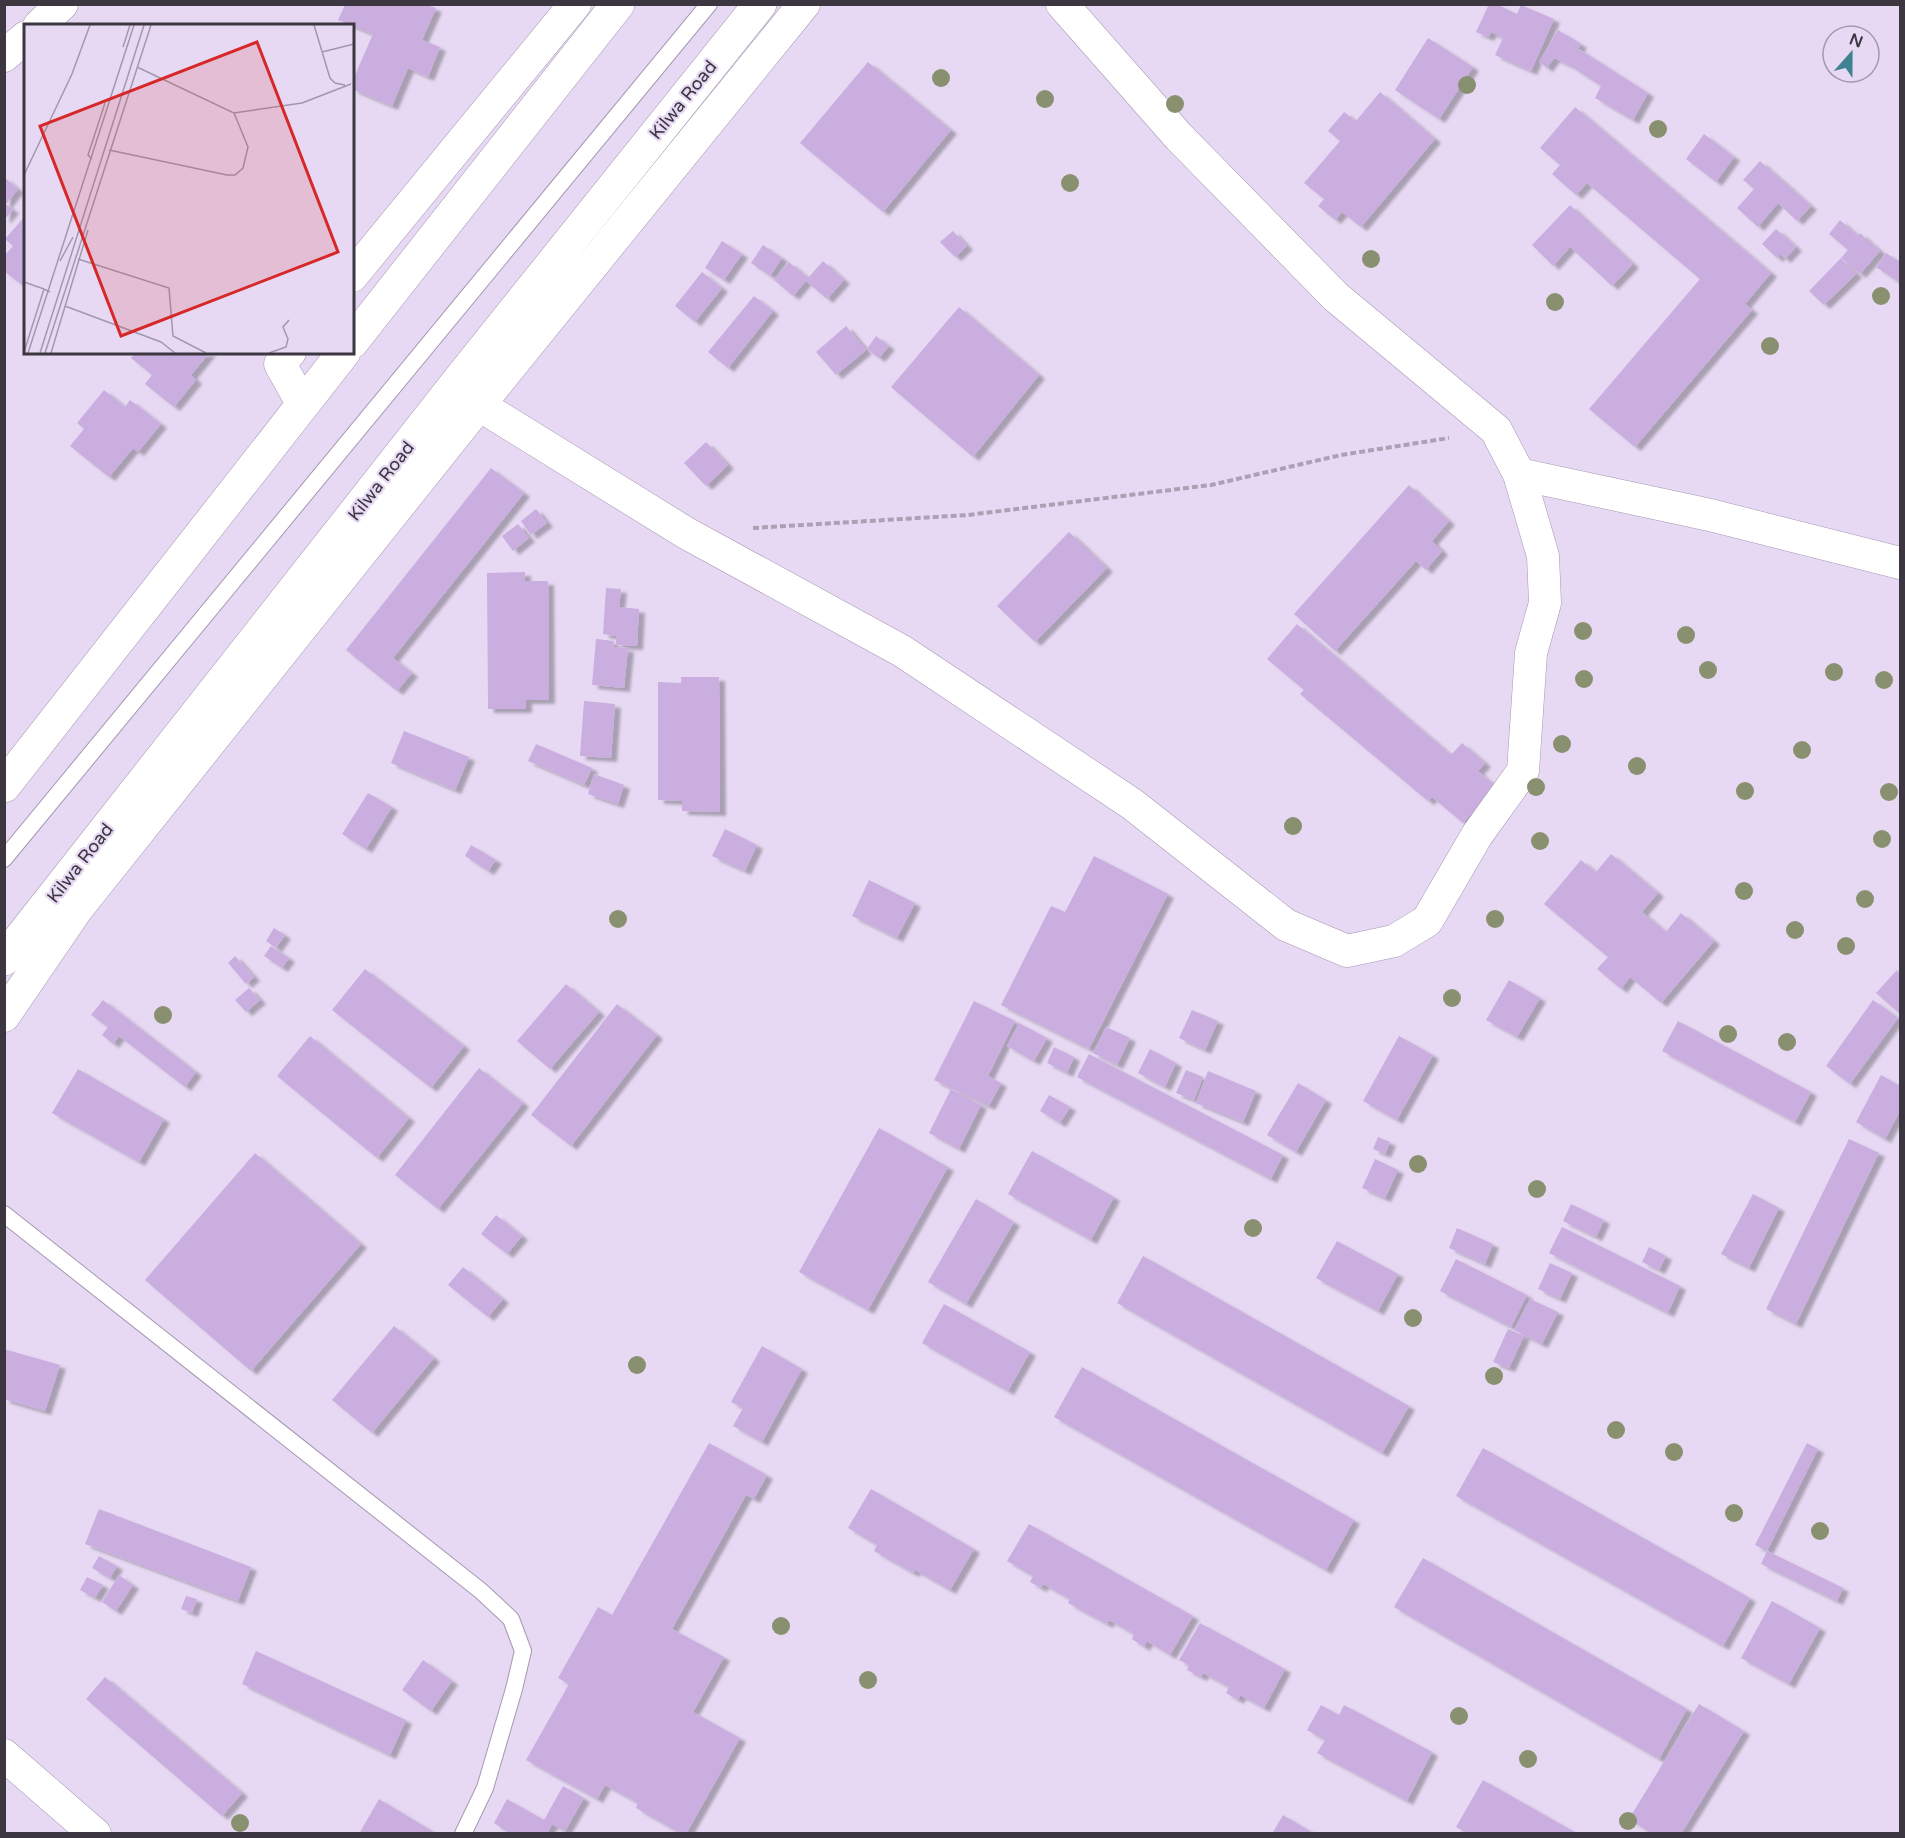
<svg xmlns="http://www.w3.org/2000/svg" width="1905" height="1838" font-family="'Varela Round',sans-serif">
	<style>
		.building { fill: #c9aedf; filter: url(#shadow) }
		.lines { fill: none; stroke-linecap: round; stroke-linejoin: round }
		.service-casing { stroke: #a598b0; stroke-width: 18 }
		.minor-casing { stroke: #a598b0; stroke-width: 33 }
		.trunk-casing { stroke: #a598b0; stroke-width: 34 }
		.path { stroke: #aba1b5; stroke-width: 4; stroke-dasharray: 6 3; stroke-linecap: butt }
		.service { stroke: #fff; stroke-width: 16 }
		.minor { stroke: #fff; stroke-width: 32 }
		.trunk { stroke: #fff; stroke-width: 33 }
		.tree { fill: #89906f }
		.labels { text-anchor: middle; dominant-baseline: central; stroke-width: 4.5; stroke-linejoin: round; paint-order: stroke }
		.street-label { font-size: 18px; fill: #3b3640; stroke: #e7d9f3 }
		.inset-road { fill: none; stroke: #a298ab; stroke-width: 1.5 }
		.view { fill: #d62828; fill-opacity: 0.15; stroke: #d62828; stroke-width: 3 }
		.inset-edge { fill: none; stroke: #3b3640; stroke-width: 3 }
	</style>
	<defs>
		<filter id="shadow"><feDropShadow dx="6" dy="4" stdDeviation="1.5" flood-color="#0004"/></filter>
	</defs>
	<rect width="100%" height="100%" fill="#e7d9f3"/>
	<g class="building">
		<path d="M1489,4H1496L1517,14L1521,5L1554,19L1531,71L1495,55L1503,38L1491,32L1488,37L1476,32Z"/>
		<path d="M345,5H426L436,8L422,40L440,47L428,77L408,68L392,106L352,89V82L373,34L338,20Z"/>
		<path d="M1558,30L1581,44L1570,63L1579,49L1648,93L1633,120L1595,98L1601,86L1569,65L1554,58L1547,68L1539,62Z"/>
		<path d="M1428,38L1473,67L1439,119L1395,90Z"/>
		<path d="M868,62L951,130L883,212L800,143Z"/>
		<path d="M1380,92L1435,139L1361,227L1342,212L1335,220L1318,206L1324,199L1304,183L1340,141L1328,131L1344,112L1356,121Z"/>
		<path d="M1575,107L1771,273L1745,304L1752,310L1635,447L1589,409L1700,279L1587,183L1576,195L1552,174L1560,165L1540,148Z"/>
		<path d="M1704,134L1734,157L1716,182L1686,159Z"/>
		<path d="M1760,161L1811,206L1797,221L1778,203L1758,227L1737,208L1754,189L1743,180Z"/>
		<path d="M4,177L18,189L6,204L13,210L4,220Z"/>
		<path d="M1570,205L1633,264L1612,286L1570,247L1553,266L1532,245Z"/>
		<path d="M26,215V288L4,271V256L13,246L5,239Z"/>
		<path d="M1840,220L1858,236L1860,233L1880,251L1860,274L1841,258L1848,250L1829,234Z"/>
		<path d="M1776,229L1796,247L1785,259L1780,254L1777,258L1762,244Z"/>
		<path d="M953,231L967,246L955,257L940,242Z"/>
		<path d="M722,241L742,254L724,280L705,268Z"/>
		<path d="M763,245L782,258L770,276L751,263Z"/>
		<path d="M1886,253L1900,262V283L1876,267Z"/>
		<path d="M1841,258L1856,274L1824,305L1809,291Z"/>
		<path d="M823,261L844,280L827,299L806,281L793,296L774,280L789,262L808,278Z"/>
		<path d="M702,272L722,288L695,322L675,306Z"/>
		<path d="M754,296L773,311L728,368L708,352Z"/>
		<path d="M959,307L1039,375L973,457L891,387Z"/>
		<path d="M846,326L866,350L836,375L816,352Z"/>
		<path d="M876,336L889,346L879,358L867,349Z"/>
		<path d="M136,352H210L191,375L196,380L174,407L145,384L152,375L131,358Z"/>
		<path d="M104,390L125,407L130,400L161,424L138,452L133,448L109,477L70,446L84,429L77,423Z"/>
		<path d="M706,442L728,465L706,486L684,463Z"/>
		<path d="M491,468L524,493L393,658L412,673L397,691L346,650Z"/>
		<path d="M1409,485L1449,521L1432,541L1442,551L1426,570L1416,561L1335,651L1294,614Z"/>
		<path d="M536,509L547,523L531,535L521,521Z"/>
		<path d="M518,524L529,538L513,551L502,536Z"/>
		<path d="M1069,532L1107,568L1035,642L997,606Z"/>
		<path d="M525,572V581H548L549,700H526V709H488L487,573Z"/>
		<path d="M606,588L621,589L619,607L639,609L637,646L616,645V636L603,634Z"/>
		<path d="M1297,624L1451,755L1462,743L1485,763L1478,771L1495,786L1463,823L1432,797L1428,801L1300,694L1304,690L1267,659Z"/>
		<path d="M596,639L614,641L613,647L628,648L624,688L592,685Z"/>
		<path d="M681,677H719L720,812L682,811V801L658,800V682L681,683Z"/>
		<path d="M584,701L615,704L611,758L580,756Z"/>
		<path d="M404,731L469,757L455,790L391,763Z"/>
		<path d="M536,744L592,768L584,785L528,761Z"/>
		<path d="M594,774L624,785L618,804L588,794Z"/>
		<path d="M368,793L392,807L366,849L342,834Z"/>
		<path d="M725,829L757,845L745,871L712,856Z"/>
		<path d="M471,845L496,860L488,871L465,856Z"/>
		<path d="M1611,854L1658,893L1642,912L1666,932L1681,913L1714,941L1661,1003L1630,977L1621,989L1597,969L1608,957L1544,904L1581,860L1596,872Z"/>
		<path d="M1094,856L1168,894L1089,1049L1001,1005L1051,906L1065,912Z"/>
		<path d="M869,880L915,903L897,938L852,916Z"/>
		<path d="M274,928L285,935L276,948L266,941Z"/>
		<path d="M271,946L289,958L282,968L264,956Z"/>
		<path d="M235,956L254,977L246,984L228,963Z"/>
		<path d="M365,969L464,1046L431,1088L332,1010Z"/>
		<path d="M1897,970L1900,974V1014L1876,993Z"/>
		<path d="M1509,980L1540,998L1517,1037L1486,1020Z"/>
		<path d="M566,984L599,1012L550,1069L517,1041Z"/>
		<path d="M249,988L260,1000L246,1012L235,1000Z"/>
		<path d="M103,1000L196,1072L185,1087L119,1036L113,1044L102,1035L108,1027L91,1015Z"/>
		<path d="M1873,1000L1898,1018L1850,1084L1826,1066Z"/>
		<path d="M974,1001L1015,1021L988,1076L1001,1083L989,1106L934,1080Z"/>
		<path d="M617,1004L657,1035L571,1146L531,1115Z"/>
		<path d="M1192,1010L1218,1021L1205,1050L1179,1038Z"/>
		<path d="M1678,1021L1811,1092L1795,1122L1662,1051Z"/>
		<path d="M1019,1023L1047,1038L1034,1061L1007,1046Z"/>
		<path d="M1106,1027L1130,1038L1117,1065L1093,1053Z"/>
		<path d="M310,1036L409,1118L377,1158L277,1076Z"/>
		<path d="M1399,1036L1433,1055L1397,1120L1363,1101Z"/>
		<path d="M1054,1047L1074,1057L1067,1073L1047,1063Z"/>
		<path d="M1150,1049L1176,1063L1165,1087L1138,1073Z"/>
		<path d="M1089,1054L1283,1155L1271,1179L1077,1077Z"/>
		<path d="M479,1068L523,1103L438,1209L395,1175Z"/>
		<path d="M78,1069L164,1119L139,1162L52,1113Z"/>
		<path d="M1186,1070L1203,1077L1194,1100L1176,1093Z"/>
		<path d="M1208,1071L1256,1091L1243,1122L1196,1103Z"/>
		<path d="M1881,1075L1900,1086V1111L1885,1139L1856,1122Z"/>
		<path d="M1298,1083L1326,1100L1296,1152L1267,1135Z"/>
		<path d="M951,1089L981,1105L959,1149L929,1133Z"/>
		<path d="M1049,1095L1070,1107L1060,1123L1040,1111Z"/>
		<path d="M879,1128L948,1167L868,1310L799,1272Z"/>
		<path d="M1378,1137L1390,1142L1385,1154L1373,1149Z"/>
		<path d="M1849,1139L1879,1153L1796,1324L1766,1309Z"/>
		<path d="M1032,1151L1114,1197L1091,1240L1008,1194Z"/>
		<path d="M255,1153L361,1244L251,1371L145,1280Z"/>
		<path d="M1375,1159L1398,1170L1385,1198L1362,1188Z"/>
		<path d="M1753,1194L1779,1208L1749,1268L1721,1254Z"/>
		<path d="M976,1199L1014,1222L966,1304L928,1282Z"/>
		<path d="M1571,1204L1604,1220L1596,1237L1563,1221Z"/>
		<path d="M496,1215L522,1236L507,1254L481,1234Z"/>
		<path d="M1562,1227L1680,1286L1668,1313L1549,1253Z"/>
		<path d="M1457,1228L1493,1244L1485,1264L1449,1248Z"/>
		<path d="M1337,1241L1398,1274L1378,1311L1316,1278Z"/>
		<path d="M1649,1247L1666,1256L1659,1270L1642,1262Z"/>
		<path d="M1143,1256L1409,1406L1382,1453L1117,1303Z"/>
		<path d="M1456,1259L1527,1295L1511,1327L1440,1291Z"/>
		<path d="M1550,1263L1572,1273L1560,1299L1538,1289Z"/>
		<path d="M463,1267L503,1299L488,1317L448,1285Z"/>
		<path d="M1530,1299L1558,1312L1542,1344L1514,1330Z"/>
		<path d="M944,1304L1030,1352L1008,1391L922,1343Z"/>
		<path d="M394,1326L434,1358L372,1433L332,1400Z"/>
		<path d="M1508,1329L1524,1336L1509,1368L1493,1362Z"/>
		<path d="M762,1346L802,1369L762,1442L733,1426L743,1408L731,1402Z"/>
		<path d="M4,1349L60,1365L45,1411L4,1399Z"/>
		<path d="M1082,1367L1354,1520L1326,1570L1054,1417Z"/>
		<path d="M709,1443L767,1475L754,1499L746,1495L672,1629L724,1657L693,1712L740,1738L686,1834H682L636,1808L638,1803L605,1785L597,1799L526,1760L569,1684L558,1678L598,1607L612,1615Z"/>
		<path d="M1807,1443L1818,1449L1767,1551L1755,1545Z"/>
		<path d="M1483,1448L1750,1598L1723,1646L1456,1496Z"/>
		<path d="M871,1489L974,1549L950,1590L915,1570L913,1573L874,1551L877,1545L848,1528Z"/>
		<path d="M99,1509L251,1567L238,1601L85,1544Z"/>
		<path d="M1029,1524L1193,1616L1170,1655L1147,1641L1144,1647L1132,1639L1134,1634L1109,1620L1107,1624L1068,1603L1070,1599L1043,1584L1041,1588L1030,1582L1033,1576L1007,1561Z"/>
		<path d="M1767,1551L1843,1588L1837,1601L1761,1564Z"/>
		<path d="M99,1556L117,1566L110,1578L92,1568Z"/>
		<path d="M1423,1558L1687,1709L1659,1759L1394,1607Z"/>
		<path d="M119,1575L133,1585L116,1611L102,1602Z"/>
		<path d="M87,1577L103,1585L95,1598L80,1590Z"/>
		<path d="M186,1596L197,1599L192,1613L181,1609Z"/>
		<path d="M1772,1601L1820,1628L1789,1684L1741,1658Z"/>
		<path d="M1200,1623L1285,1669L1264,1708L1240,1695L1238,1700L1226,1693L1229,1687L1203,1673L1201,1677L1187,1670L1189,1665L1179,1660Z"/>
		<path d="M256,1651L406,1720L390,1755L242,1684Z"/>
		<path d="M423,1660L452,1681L431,1711L402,1690Z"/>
		<path d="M105,1677L242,1793L222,1816L86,1699Z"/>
		<path d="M1699,1704L1744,1731L1681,1834H1652L1629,1819Z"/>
		<path d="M1321,1705L1339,1715L1344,1705L1432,1752L1407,1801L1317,1753L1325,1740L1307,1730Z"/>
		<path d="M1483,1780L1578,1834H1468L1456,1827Z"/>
		<path d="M563,1786L584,1798L565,1831L552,1824L547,1834H511L494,1823L507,1799L544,1820Z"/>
		<path d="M379,1799L437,1834H359Z"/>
		<path d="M1283,1815L1315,1834H1272Z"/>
	</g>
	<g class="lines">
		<g class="service-casing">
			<g id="service">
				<path d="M4,859L709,4"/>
				<path d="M4,1214L481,1591L511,1619L523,1651L514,1689L485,1788L463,1834"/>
			</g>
		</g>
		<g class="minor-casing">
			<g id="minor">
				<path d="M39,26L62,4"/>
				<path d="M4,56L26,37"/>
				<path d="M352,276L575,4"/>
				<path d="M290,352L280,364L303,405"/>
				<path d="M456,384L479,405L686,533L902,651L1132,804L1286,925L1347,951L1394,941L1427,921L1477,835L1523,771L1531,653L1545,603L1543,556L1519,474L1496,430L1336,297L1179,137L1062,4"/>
				<path d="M1519,474L1710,515L1900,563"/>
				<path d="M4,1016L77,909L479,405L804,4"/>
				<path d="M4,1755L95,1834"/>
			</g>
		</g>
		<g class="trunk-casing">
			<g id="trunk">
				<path d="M352,342L618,4"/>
				<path d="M4,786L344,352"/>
				<path d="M4,959L456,384L760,4"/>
			</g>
		</g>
		<path class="path" d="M753,528L968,515L1211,485L1341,455L1449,438"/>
		<use href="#service" class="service"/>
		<use href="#minor" class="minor"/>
		<use href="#trunk" class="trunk"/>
	</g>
	<g class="tree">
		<circle cx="941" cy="78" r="9"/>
		<circle cx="1467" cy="85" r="9"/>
		<circle cx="1045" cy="99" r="9"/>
		<circle cx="1175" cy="104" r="9"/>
		<circle cx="1658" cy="129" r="9"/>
		<circle cx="1070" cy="183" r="9"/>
		<circle cx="1371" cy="259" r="9"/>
		<circle cx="1881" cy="296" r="9"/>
		<circle cx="1555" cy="302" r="9"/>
		<circle cx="1770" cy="346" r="9"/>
		<circle cx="1583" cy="631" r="9"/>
		<circle cx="1686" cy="635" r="9"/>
		<circle cx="1708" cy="670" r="9"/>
		<circle cx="1834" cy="672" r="9"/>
		<circle cx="1584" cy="679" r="9"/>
		<circle cx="1884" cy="680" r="9"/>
		<circle cx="1562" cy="744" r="9"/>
		<circle cx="1802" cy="750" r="9"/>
		<circle cx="1637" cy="766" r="9"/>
		<circle cx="1536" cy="787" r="9"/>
		<circle cx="1745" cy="791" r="9"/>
		<circle cx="1889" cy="792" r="9"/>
		<circle cx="1293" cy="826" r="9"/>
		<circle cx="1882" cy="839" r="9"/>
		<circle cx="1540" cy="841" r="9"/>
		<circle cx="1744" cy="891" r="9"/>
		<circle cx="1865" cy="899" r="9"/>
		<circle cx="618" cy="919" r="9"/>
		<circle cx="1495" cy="919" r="9"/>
		<circle cx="1795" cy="930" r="9"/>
		<circle cx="1846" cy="946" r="9"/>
		<circle cx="1452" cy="998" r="9"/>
		<circle cx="163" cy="1015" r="9"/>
		<circle cx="1728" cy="1034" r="9"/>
		<circle cx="1787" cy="1042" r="9"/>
		<circle cx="1418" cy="1164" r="9"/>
		<circle cx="1537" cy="1189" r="9"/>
		<circle cx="1253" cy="1228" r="9"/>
		<circle cx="1413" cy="1318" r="9"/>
		<circle cx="637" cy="1365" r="9"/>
		<circle cx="1494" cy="1376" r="9"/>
		<circle cx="1616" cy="1430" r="9"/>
		<circle cx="1674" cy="1452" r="9"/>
		<circle cx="1734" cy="1513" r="9"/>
		<circle cx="1820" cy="1531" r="9"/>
		<circle cx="781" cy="1626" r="9"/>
		<circle cx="868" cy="1680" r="9"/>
		<circle cx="1459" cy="1716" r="9"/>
		<circle cx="1528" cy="1759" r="9"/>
		<circle cx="1628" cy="1821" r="9"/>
		<circle cx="240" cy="1823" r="9"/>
	</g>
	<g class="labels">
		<g class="street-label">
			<text transform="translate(683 100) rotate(-51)">Kilwa Road</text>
			<text transform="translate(381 481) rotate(-52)">Kilwa Road</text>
			<text transform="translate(80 863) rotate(-52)">Kilwa Road</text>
		</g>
	</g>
	<g transform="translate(24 24)">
		<rect width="330" height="330" fill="#e7d9f3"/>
		<path class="inset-road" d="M290,1L306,54L311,59L321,61M99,23L106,1M298,28L330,20M210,89L278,79L327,60M85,126L203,151H211L219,144L224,123L210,89L113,43M68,135L64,131L81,79M0,151L48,50L66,1M54,235L145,264L149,312L182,329M36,237L49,213M0,258L20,265M41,282L137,318L151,329M0,328L20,265L26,268M4,329L110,1M16,329L120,1M21,329L127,1M27,329L64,206M245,329L262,323L264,315L259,303L265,296"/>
		<path class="view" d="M233,18L314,228L97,312L16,102Z"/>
		<rect width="330" height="330" class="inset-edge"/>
	</g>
	<rect width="1905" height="1838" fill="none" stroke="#3b3640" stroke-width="12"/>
	<g transform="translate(1851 54) rotate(21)"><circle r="28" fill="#e7d9f3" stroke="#a298ab" stroke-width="1.5"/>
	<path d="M0-4.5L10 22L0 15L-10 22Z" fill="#3f8292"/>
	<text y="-9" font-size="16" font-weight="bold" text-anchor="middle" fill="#3b3640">N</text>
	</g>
</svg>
